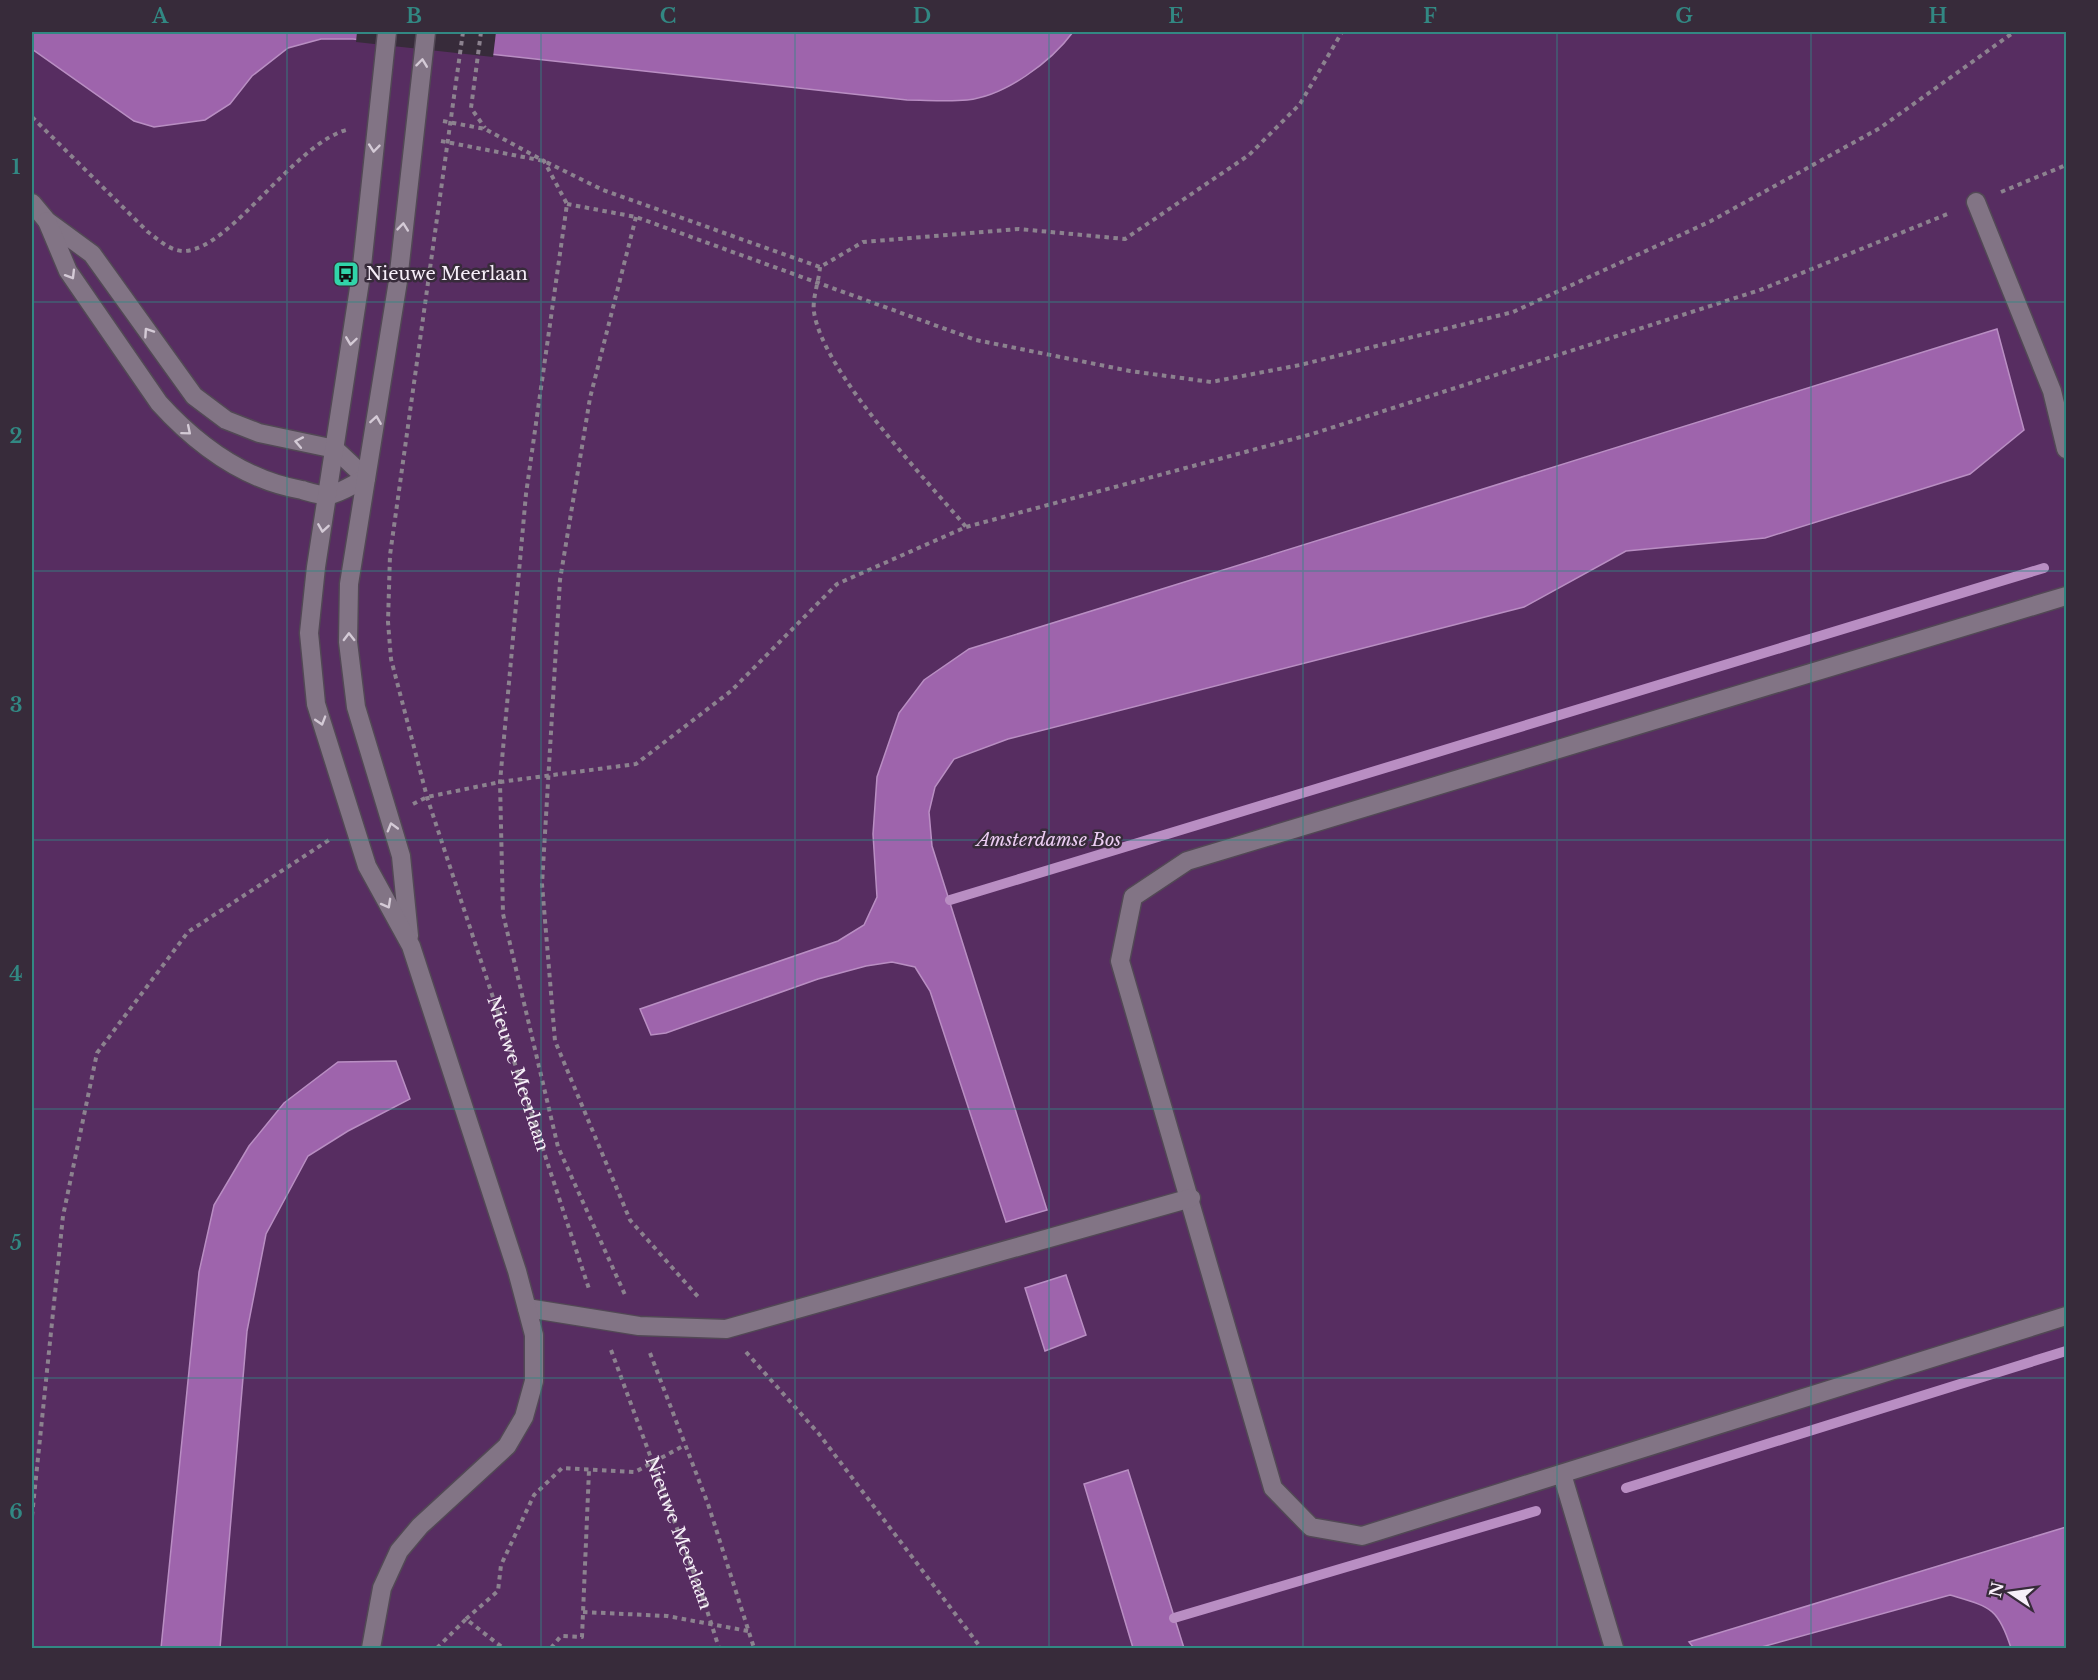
<svg xmlns="http://www.w3.org/2000/svg" width="2098" height="1680" font-family="'Libre Baskerville',serif">
	<style>
		.park { fill: #572d61 }
		.water { fill: #9e64ac; stroke: #b98ec3; stroke-width: 1.5 }
		.pier { fill: #372b3a }
		.lines { fill: none; stroke-linecap: round; stroke-linejoin: round }
		.stream { stroke: #b98ec3; stroke-width: 10 }
		.minor-casing { stroke: #524855; stroke-width: 21 }
		.path { stroke: #8c828f; stroke-width: 4; stroke-dasharray: 4.5 4.5; stroke-linecap: butt }
		.minor { stroke: #827485; stroke-width: 18 }
		.oneway { stroke: #d4cad6 }
		.grid { fill: none; stroke: #328883; stroke-width: 1.5; stroke-opacity: 0.55 }
		.labels { text-anchor: middle; dominant-baseline: central; stroke-width: 5; stroke-linejoin: round; paint-order: stroke }
		.poi-label { font-size: 18px; fill: #f7eff9; stroke: #372b3a; text-anchor: start }
		.park-label { font-size: 18px; font-style: italic; fill: #eccdf3; stroke: #372b3a }
		.street-label { font-size: 18px; fill: #f7eff9; stroke: #372b3a }
		.neatline { fill: none; stroke: #328883; stroke-width: 2 }
		.grid-label { font-size: 20px; text-anchor: middle; font-weight: bold; fill: #328883 }
	</style>
	<rect width="100%" height="100%" fill="#372b3a"/>
	<rect class="park" x="32" y="32" width="2034" height="1616"/>
	<g class="water">
		<path d="M32,32H1073C1051,62 1005,96 967,100C947,102 926,100 907,100L353,39H321L288,48L252,76L230,104L205,120L154,127L134,121L32,49Z"/>
		<path d="M1997,329L2024,430L1970,474L1765,538L1626,551L1524,607L1008,739L954,759L935,787L929,812L932,846L1047,1210L1006,1222L930,991L915,967L892,962L866,966L818,979L666,1033L651,1035L640,1009L838,941L864,925L877,897L873,834L877,777L899,713L924,680L969,649Z"/>
		<path d="M396,1061L410,1099L348,1131L308,1156L266,1234L247,1331L220,1648H161L199,1272L214,1205L249,1146L284,1103L338,1062Z"/>
		<path d="M1066,1275L1086,1335L1045,1351L1025,1288Z"/>
		<path d="M1128,1470L1184,1648H1133L1084,1484Z"/>
		<path d="M2066,1527V1648H2011C1998,1607 1990,1607 1950,1595L1758,1648H1694L1689,1642Z"/>
	</g>
	<path class="pier" d="M357,32H496L493,57L356,42Z"/>
	<g class="lines">
		<g class="stream">
			<path d="M950,900L2044,568"/>
			<path d="M1626,1488L2066,1351"/>
			<path d="M1174,1618L1536,1511"/>
		</g>
		<g class="minor-casing">
			<g id="minor">
				<path d="M1976,202L2052,391L2066,449"/>
				<path d="M32,203L47,221L92,254L194,396L226,420L259,433L335,449L366,478"/>
				<path d="M47,221L68,271L159,403C198,446 244,480 302,490C309,492 321,496 329,495C341,493 355,483 366,478"/>
				<path d="M2066,596L1187,861L1133,897L1120,961L1273,1488L1311,1527L1362,1536L2066,1316"/>
				<path d="M409,936L401,856L356,707L348,642L349,584L398,281L426,32"/>
				<path d="M527,1308L639,1326L726,1329L1191,1198"/>
				<path d="M1562,1474L1614,1648"/>
				<path d="M371,1648L382,1588L399,1551L420,1526L507,1446L524,1417L534,1381V1335L517,1271L411,946L367,866L316,704L309,633L316,567L361,275L387,32"/>
			</g>
		</g>
		<g class="path">
			<path id="s1" d="M463,32L390,555L388,622L391,659L427,797L589,1289"/>
			<path d="M481,32L471,108L485,128"/>
			<path d="M32,117L148,232C159,240 170,251 184,251C231,250 296,140 350,129"/>
			<path d="M443,121L485,129L544,161L567,204L526,494L500,782L503,914L558,1147L626,1297"/>
			<path d="M441,141L544,161L603,190L820,267L863,242L1019,229L1125,239L1249,155L1300,104L1342,32"/>
			<path d="M2001,192L2066,165"/>
			<path d="M567,204L636,217L976,340L1130,371L1211,382L1300,365L1513,312L1711,221L1880,128L2014,32"/>
			<path d="M636,217L590,398L560,580L542,884L555,1041L630,1220L700,1299"/>
			<path d="M820,267C819,281 812,299 814,312C823,372 925,478 966,527"/>
			<path d="M413,804L427,797L500,782L636,764L731,691L837,584L966,527L1312,434L1760,290L1950,213"/>
			<path id="s2" d="M611,1350L704,1601L719,1648"/>
			<path d="M746,1352L819,1434L981,1648"/>
			<path d="M650,1353L708,1504L754,1648"/>
			<path d="M32,1516L63,1216L97,1053L188,932L329,840"/>
			<path d="M583,1612L667,1616L748,1631"/>
			<path d="M466,1619L498,1591L501,1565L534,1495L562,1468L635,1472L685,1445"/>
			<path d="M437,1648L466,1619L503,1648"/>
			<path d="M551,1648L561,1636L582,1637L589,1470"/>
		</g>
		<use href="#minor" class="minor"/>
	</g>
	<defs><path id="oneway-chevron" d="M-2-3.5L2.5 0L-2 3.5" fill="none" stroke-width="1.6" stroke-linecap="round" stroke-linejoin="round" transform="scale(1.5)"/></defs>
	<g class="oneway">
		<use href="#oneway-chevron" transform="translate(422 63) rotate(-83)"/>
		<use href="#oneway-chevron" transform="translate(374 148) rotate(96)"/>
		<use href="#oneway-chevron" transform="translate(403 227) rotate(-84)"/>
		<use href="#oneway-chevron" transform="translate(71 275) rotate(59)"/>
		<use href="#oneway-chevron" transform="translate(148 332) rotate(-124)"/>
		<use href="#oneway-chevron" transform="translate(351 341) rotate(98)"/>
		<use href="#oneway-chevron" transform="translate(376 420) rotate(-81)"/>
		<use href="#oneway-chevron" transform="translate(187 431) rotate(40)"/>
		<use href="#oneway-chevron" transform="translate(299 442) rotate(-169)"/>
		<use href="#oneway-chevron" transform="translate(323 528) rotate(99)"/>
		<use href="#oneway-chevron" transform="translate(349 637) rotate(-91)"/>
		<use href="#oneway-chevron" transform="translate(321 721) rotate(73)"/>
		<use href="#oneway-chevron" transform="translate(392 827) rotate(-106)"/>
		<use href="#oneway-chevron" transform="translate(387 904) rotate(61)"/>
	</g>
	<path class="grid" d="M287,32V1648M541,32V1648M795,32V1648M1049,32V1648M1303,32V1648M1557,32V1648M1811,32V1648M32,302H2066M32,571H2066M32,840H2066M32,1109H2066M32,1378H2066"/>
	<defs>
		<g id="bus-square" transform="scale(1.35)"><rect x="-9" y="-9" width="18" height="18" rx="4" fill="#31d4a9" stroke="#372b3a"/><path d="M-5-6H5V4H4V6H2V4H-2V6H-4V4H-5ZM-3.5-4V0h7V-4ZM-3.5 1.2v1.5H-2V1.2ZM2 1.2v1.5H3.5V1.2Z" fill="#111"/></g>
	</defs>
	<g fill-rule="evenodd">
		<use href="#bus-square" x="346" y="274"/>
	</g>
	<g class="labels">
		<g class="poi-label">
			<text x="366" y="274">Nieuwe Meerlaan</text>
		</g>
		<g class="park-label">
			<text x="1049" y="840">Amsterdamse Bos</text>
		</g>
		<g class="street-label">
			<text stroke="none"><textPath href="#s1" startOffset="1066">Nieuwe Meerlaan</textPath></text>
			<text stroke="none"><textPath href="#s2" startOffset="195">Nieuwe Meerlaan</textPath></text>
		</g>
	</g>
	<rect width="2098" height="1680" fill="none" stroke="#372b3a" stroke-width="66"/>
	<g transform="translate(2011 1593) rotate(283)" stroke="#372b3a" stroke-width="4.5" paint-order="stroke">
	<path d="M0-4.5L10 22L0 15L-10 22Z" fill="#f7eff9"/>
	<text y="-9" font-size="16" font-weight="bold" text-anchor="middle" fill="#f7eff9">N</text>
	</g>
	<rect x="33" y="33" width="2032" height="1614" class="neatline"/>
	<g class="grid-label">
		<text x="160" y="23">A</text>
		<text x="414" y="23">B</text>
		<text x="668" y="23">C</text>
		<text x="922" y="23">D</text>
		<text x="1176" y="23">E</text>
		<text x="1430" y="23">F</text>
		<text x="1684" y="23">G</text>
		<text x="1938" y="23">H</text>
		<text x="16" y="174">1</text>
		<text x="16" y="443">2</text>
		<text x="16" y="712">3</text>
		<text x="16" y="981">4</text>
		<text x="16" y="1250">5</text>
		<text x="16" y="1519">6</text>
	</g>
</svg>
